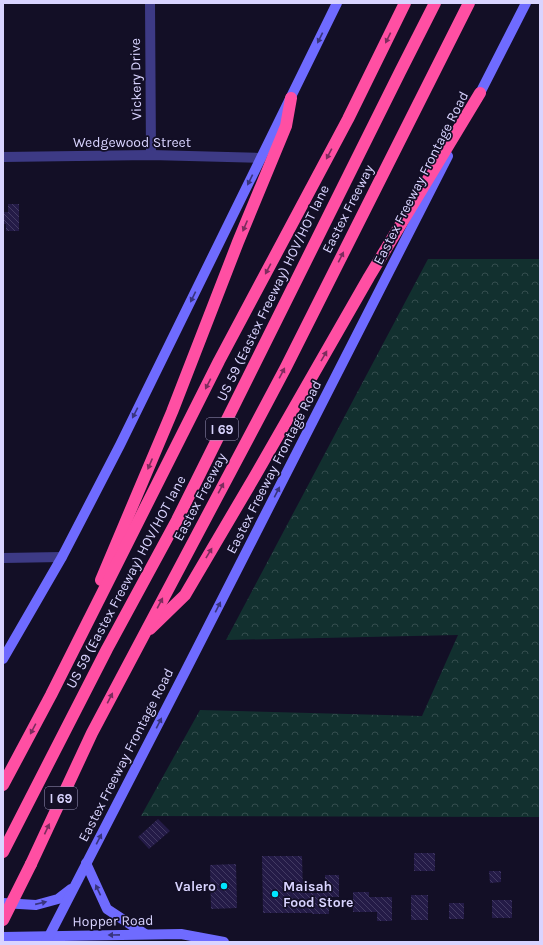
<svg xmlns="http://www.w3.org/2000/svg" width="543" height="945" font-family="Karla,sans-serif">
	<style>
		.forest { fill: url(#forest-crowns) }
		.building { fill: url(#building-back-hatch) }
		.lines { fill: none; stroke-linecap: round; stroke-linejoin: round }
		.minor { stroke: #3d3a85; stroke-width: 10 }
		.secondary { stroke: #6f6bff; stroke-width: 10 }
		.motorway { stroke: #ff4fa3; stroke-width: 12 }
		.motorway-bridge { stroke: #ff4fa3; stroke-width: 12 }
		.oneway { fill: #38347d }
		.oneway2 { fill: #7d2c5e }
		.poi-dot { fill: #00e5ff; stroke: #130f26; stroke-width: 1.5 }
		.labels { text-anchor: middle; dominant-baseline: central; stroke-width: 3.5; stroke-linejoin: round; paint-order: stroke }
		.shield { fill: #130f26; stroke: #9e99be; stroke-width: 1 }
		.shield-label { font-size: 13px; font-weight: bold; fill: #d9d4ff }
		.street-label { font-size: 14px; fill: #d9d4ff; stroke: #130f26 }
		.poi-label { font-size: 14px; font-weight: bold; fill: #d9d4ff; stroke: #130f26; text-anchor: end }
	</style>
	<defs>
		<pattern id="forest-crowns" width="20" height="18" patternUnits="userSpaceOnUse"><rect width="20" height="18" fill="#12302f"/><path d="M2 6a3 3 0 1 1 6 0M12 15a3 3 0 1 1 6 0" fill="none" stroke="#344d4e"/></pattern>
		<pattern id="building-back-hatch" width="6" height="6" patternUnits="userSpaceOnUse"><rect width="6" height="6" fill="#241b47"/><path d="M-1 5l2 2M0 0l6 6M5-1l2 2" fill="none" stroke="#433b63"/></pattern>
	</defs>
	<rect width="100%" height="100%" fill="#130f26"/>
	<path class="forest" d="M428,259H540V817L141,816L200,710L422,716L458,635L226,640Z"/>
	<g class="building">
		<path d="M8,204H19V231H6V224H3V212H8Z"/>
		<path d="M158,819L170,831L149,849L138,837Z"/>
		<rect x="414" y="853" width="21" height="18"/>
		<path d="M262,856H302L303,893H325V875H339V897H329V914H312V913H263Z"/>
		<path d="M236,864L237,908L211,909L210,865Z"/>
		<path d="M489,871H501V882L490,883Z"/>
		<path d="M353,892H369V897H392V921H377V912H353Z"/>
		<rect x="411" y="895" width="17" height="25"/>
		<rect x="492" y="900" width="20" height="18"/>
		<rect x="449" y="903" width="15" height="16"/>
	</g>
	<g class="lines">
		<g class="minor">
			<path d="M150,3L151,155"/>
			<path d="M3,157L151,155L261,158"/>
			<path d="M3,558L62,557"/>
		</g>
		<g class="secondary">
			<path d="M477,99L526,3"/>
			<path d="M3,659L62,557L120,445L337,3"/>
			<path d="M86,863L107,909L145,934"/>
			<path d="M3,903L36,905L58,899L71,889"/>
			<path d="M3,937L181,934L224,942"/>
			<path d="M46,942L185,672L448,156"/>
		</g>
		<g class="motorway">
			<path d="M101,580L172,412L238,242L286,126L291,98"/>
			<path d="M150,629L185,595L255,476L369,277L480,93"/>
			<path d="M3,785L51,695L219,361L348,119L405,3"/>
			<path d="M3,852L107,649L177,520L400,72L435,3"/>
			<path d="M31,864L92,733L286,367L469,3"/>
		</g>
		<path class="motorway-bridge" d="M3,920L31,864"/>
	</g>
	<defs><path id="oneway-solid" d="M-6-.8H1V-3.2L6.5 0L1 3.2V.8H-6Z"/></defs>
	<g class="oneway">
		<use href="#oneway-solid" transform="translate(320 38) rotate(116)"/>
		<use href="#oneway-solid" transform="translate(250 180) rotate(116)"/>
		<use href="#oneway-solid" transform="translate(193 297) rotate(116)"/>
		<use href="#oneway-solid" transform="translate(135 413) rotate(117)"/>
		<use href="#oneway-solid" transform="translate(277 492) rotate(-63)"/>
		<use href="#oneway-solid" transform="translate(218 607) rotate(-63)"/>
		<use href="#oneway-solid" transform="translate(159 723) rotate(-63)"/>
		<use href="#oneway-solid" transform="translate(99 839) rotate(-63)"/>
		<use href="#oneway-solid" transform="translate(98 890) rotate(-115)"/>
		<use href="#oneway-solid" transform="translate(41 903) rotate(-13)"/>
		<use href="#oneway-solid" transform="translate(114 935) rotate(179)"/>
	</g>
	<g class="oneway2">
		<use href="#oneway-solid" transform="translate(388 38) rotate(116)"/>
		<use href="#oneway-solid" transform="translate(329 154) rotate(118)"/>
		<use href="#oneway-solid" transform="translate(245 226) rotate(113)"/>
		<use href="#oneway-solid" transform="translate(341 257) rotate(-63)"/>
		<use href="#oneway-solid" transform="translate(268 269) rotate(118)"/>
		<use href="#oneway-solid" transform="translate(324 356) rotate(-60)"/>
		<use href="#oneway-solid" transform="translate(282 373) rotate(-62)"/>
		<use href="#oneway-solid" transform="translate(208 384) rotate(117)"/>
		<use href="#oneway-solid" transform="translate(150 464) rotate(113)"/>
		<use href="#oneway-solid" transform="translate(221 488) rotate(-62)"/>
		<use href="#oneway-solid" transform="translate(209 553) rotate(-59)"/>
		<use href="#oneway-solid" transform="translate(160 603) rotate(-62)"/>
		<use href="#oneway-solid" transform="translate(110 698) rotate(-63)"/>
		<use href="#oneway-solid" transform="translate(33 729) rotate(118)"/>
		<use href="#oneway-solid" transform="translate(47 829) rotate(-65)"/>
	</g>
	<g class="poi-dot">
		<circle cx="224" cy="886" r="4"/>
		<circle cx="275" cy="894" r="4"/>
	</g>
	<g class="labels">
		<g class="shield">
			<rect x="206" y="418" width="32" height="22" rx="3"/>
			<rect x="45" y="787" width="32" height="22" rx="3"/>
		</g>
		<g class="shield-label">
			<text x="222" y="429">I 69</text>
			<text x="61" y="798">I 69</text>
		</g>
		<g class="street-label">
			<text transform="translate(136 79) rotate(-91)">Vickery Drive</text>
			<text x="132" y="142">Wedgewood Street</text>
			<text transform="translate(421 178) rotate(-63)">Eastex Freeway Frontage Road</text>
			<text transform="translate(348 209) rotate(-63)">Eastex Freeway</text>
			<text transform="translate(273 293) rotate(-64)">US 59 (Eastex Freeway) HOV/HOT lane</text>
			<text transform="translate(274 467) rotate(-63)">Eastex Freeway Frontage Road</text>
			<text transform="translate(200 497) rotate(-62)">Eastex Freeway</text>
			<text transform="translate(126 582) rotate(-62)">US 59 (Eastex Freeway) HOV/HOT lane</text>
			<text transform="translate(126 755) rotate(-63)">Eastex Freeway Frontage Road</text>
			<text transform="translate(113 921) rotate(-1)">Hopper Road</text>
		</g>
		<g class="poi-label">
			<text x="216" y="886">Valero</text>
			<text x="283" y="886" text-anchor="start">Maisah<tspan x="283" dy="16">Food Store</tspan></text>
		</g>
	</g>
	<rect width="543" height="945" fill="none" stroke="#d9d4ff" stroke-width="8"/>
</svg>
